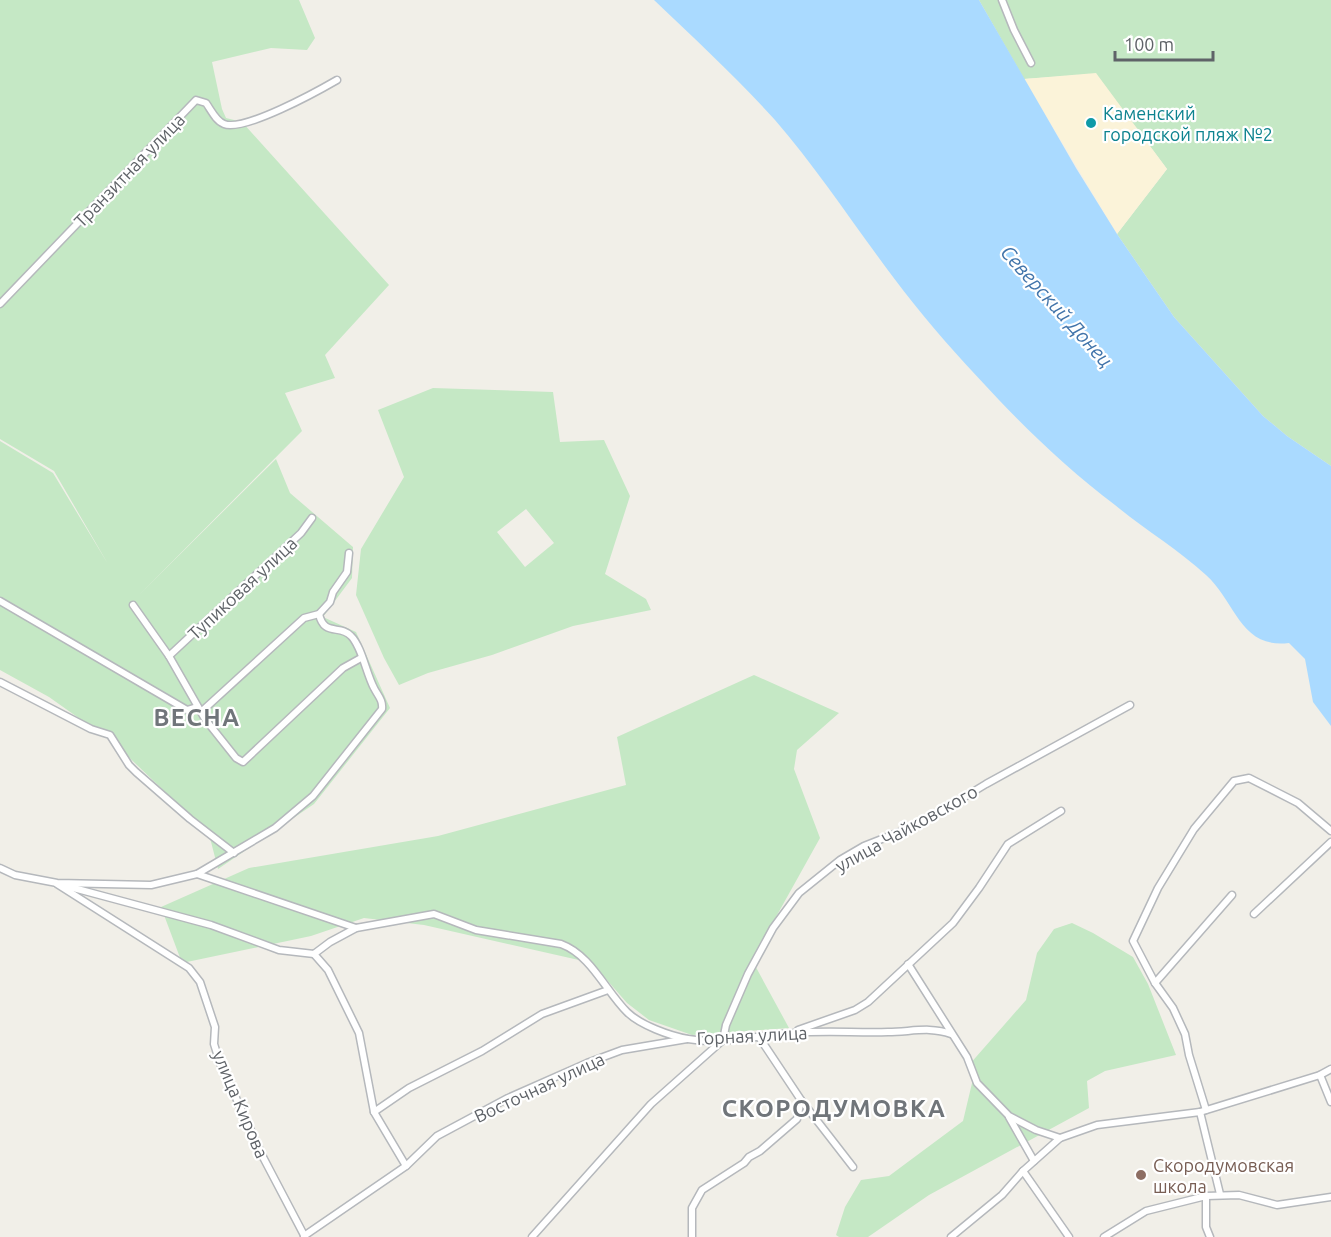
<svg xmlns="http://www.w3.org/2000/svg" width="1331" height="1237" font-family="Ubuntu,sans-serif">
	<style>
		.green { fill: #c5e8c5; fill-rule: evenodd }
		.sand { fill: #fbf3d9 }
		.water { fill: #aadaff }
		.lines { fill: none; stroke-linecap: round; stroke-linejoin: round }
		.minor-casing { stroke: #b5b8bc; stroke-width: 9 }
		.minor { stroke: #fff; stroke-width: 6 }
		.culture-dot { fill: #0f9aa8; stroke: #fff; stroke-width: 2 }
		.education-dot { fill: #8d6e63; stroke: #fff; stroke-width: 2 }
		.labels { text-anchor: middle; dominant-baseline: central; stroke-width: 4.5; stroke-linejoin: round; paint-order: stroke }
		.culture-label { font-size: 18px; fill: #0d838f; stroke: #fff; text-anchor: start }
		.street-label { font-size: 18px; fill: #5f6368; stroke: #fff }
		.education-label { font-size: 18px; fill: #785e54; stroke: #fff; text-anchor: start }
		.water-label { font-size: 20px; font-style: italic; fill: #4174aa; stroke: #fff }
		.district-label { font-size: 24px; font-weight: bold; letter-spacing: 1.5px; fill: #70757a; stroke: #fff }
	</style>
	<rect width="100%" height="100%" fill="#f1efe8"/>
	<g class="green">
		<path d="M0,0H299L315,38L307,50L271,48L212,62L222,109L226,118L242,122L389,285L325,355L335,378L285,393L302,431L140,594L276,459L290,493L353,547L352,578L323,617L356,632L390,708L314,804L218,869L209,834L114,743L49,697L0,670V441L53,473L108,564L54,471L0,439Z"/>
		<path d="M979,0H1331V466L1287,436L1263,416L1174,317L1117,234L1167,169L1096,74L1024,79Z"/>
		<path d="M433,388L553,392L560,442L604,440L630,496L605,574L646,599L651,610L573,626L492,655L428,673L399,685L384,658L356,595L361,549L404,477L378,410ZM526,509L554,543L525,567L497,532Z"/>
		<path d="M754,675L839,713L797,750L794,769L820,838L752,960L789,1028L692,1035L649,1020L627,1003L592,963L424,925L364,918L311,936L182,963L161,907L249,868L438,836L626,785L617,737Z"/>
		<path d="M1072,923L1093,933L1133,957L1148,984L1176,1055L1105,1071L1087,1081L1089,1108L929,1195L868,1237H839L836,1235L845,1207L861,1180L889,1176L963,1121L973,1079L969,1065L1026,1000L1037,953L1054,929Z"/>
	</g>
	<path class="sand" d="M1096,73L1167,169L1117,234L1024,79Z"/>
	<path class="water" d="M654,0H979L1076,168L1117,234L1174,317L1263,416L1287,436L1331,466V726L1313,702L1305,659L1289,643C1240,649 1236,602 1206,575C1179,550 1144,529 1115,505C1075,475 1034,437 999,400C970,369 940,337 914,304C866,244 825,178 775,120C737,78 695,39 654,0Z"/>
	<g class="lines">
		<g class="minor-casing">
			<g id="minor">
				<path d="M1002,0L1014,30L1031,63"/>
				<path d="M0,304L196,100L206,103C211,110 216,121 224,124C244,132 318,91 337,80"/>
				<path d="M0,601L187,710L197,707"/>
				<path d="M133,605L169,656L205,719L236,758L243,762L343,668L361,658"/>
				<path d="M169,656L301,533L312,518"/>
				<path d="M0,682L91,729L110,735L129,765L136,772L190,819L234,853"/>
				<path d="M201,712L304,618L319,614L330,602L333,592L347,572L349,553"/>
				<path d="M0,868L15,875L57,883L151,885L197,874L275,828L313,796L382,709C383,700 378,696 374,688C366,673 362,647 351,636C340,624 324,637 319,614"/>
				<path d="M197,874L356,928"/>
				<path d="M57,884L189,968L200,982L215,1027L214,1044L220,1063L264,1159L305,1237"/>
				<path d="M66,886L211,925L279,950L314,954"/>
				<path d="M1254,914L1331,842"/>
				<path d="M314,954L330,942L356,928L434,914L476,930L561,944C591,955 605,990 627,1012C640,1025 670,1036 688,1039C723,1045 758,1035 793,1033C825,1030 856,1033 888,1032C910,1032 930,1026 951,1034"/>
				<path d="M314,954L328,970L359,1033L374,1112L406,1166"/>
				<path d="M908,964L967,1057L977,1083L1009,1116L1036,1130L1060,1138"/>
				<path d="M1155,983L1232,895"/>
				<path d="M798,1030L855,1010L868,1002L953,923L979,888L1008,844L1061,811"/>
				<path d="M759,1037L801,1100L853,1167"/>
				<path d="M1320,1075L1331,1102"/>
				<path d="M1206,1110L1189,1055L1185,1034L1173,1008L1155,983L1133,941L1158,888L1194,829L1234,781L1249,778L1298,803L1331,831"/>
				<path d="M374,1112L409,1088L482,1051L542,1014L608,990"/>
				<path d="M1200,1112L1220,1194"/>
				<path d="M1009,1117L1034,1161"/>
				<path d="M1023,1171L1069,1237"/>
				<path d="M1206,1196V1227L1210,1237"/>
				<path d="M304,1236L406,1166L437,1136L508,1098L587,1063L622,1050L687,1039"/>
				<path d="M532,1237L651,1104L723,1040L726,1025L748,974L773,928L799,893L840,860L864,846L920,824L986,784L1130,705"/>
				<path d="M692,1237V1208L702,1190L744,1163L749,1157L760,1151L797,1119L801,1100"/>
				<path d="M951,1237L1002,1195L1023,1171L1060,1138L1097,1125L1200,1112L1320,1075L1331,1069"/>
				<path d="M1104,1237L1146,1211L1206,1196L1239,1195L1277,1205L1331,1197"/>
			</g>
		</g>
		<use href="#minor" class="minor"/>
	</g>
	<circle class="culture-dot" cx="1091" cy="123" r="6"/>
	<circle class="education-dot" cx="1141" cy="1175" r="6"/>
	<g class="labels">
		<g class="culture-label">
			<text x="1103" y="113">Каменский<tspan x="1103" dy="21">городской пляж №2</tspan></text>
		</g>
		<g class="street-label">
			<text transform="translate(129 170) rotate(-46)">Транзитная улица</text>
			<text transform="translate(242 588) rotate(-43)">Тупиковая улица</text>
			<text transform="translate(906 828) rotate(-29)">улица Чайковского</text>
			<text transform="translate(752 1035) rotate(-3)">Горная улица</text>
			<text transform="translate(539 1087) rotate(-25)">Восточная улица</text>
			<text transform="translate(241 1104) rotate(67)">улица Кирова</text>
		</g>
		<g class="education-label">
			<text x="1153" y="1165">Скородумовская<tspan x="1153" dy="21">школа</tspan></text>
		</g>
		<g class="water-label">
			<text transform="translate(1057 306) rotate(48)">Северский Донец</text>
		</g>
		<g class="district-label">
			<text x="197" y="717">ВЕСНА</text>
			<text x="834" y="1108">СКОРОДУМОВКА</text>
		</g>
	</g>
	<path d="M1115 51v9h98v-9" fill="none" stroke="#5f6368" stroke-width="3"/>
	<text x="1124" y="51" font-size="18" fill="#5f6368" stroke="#ffffff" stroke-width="4.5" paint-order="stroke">100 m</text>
</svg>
